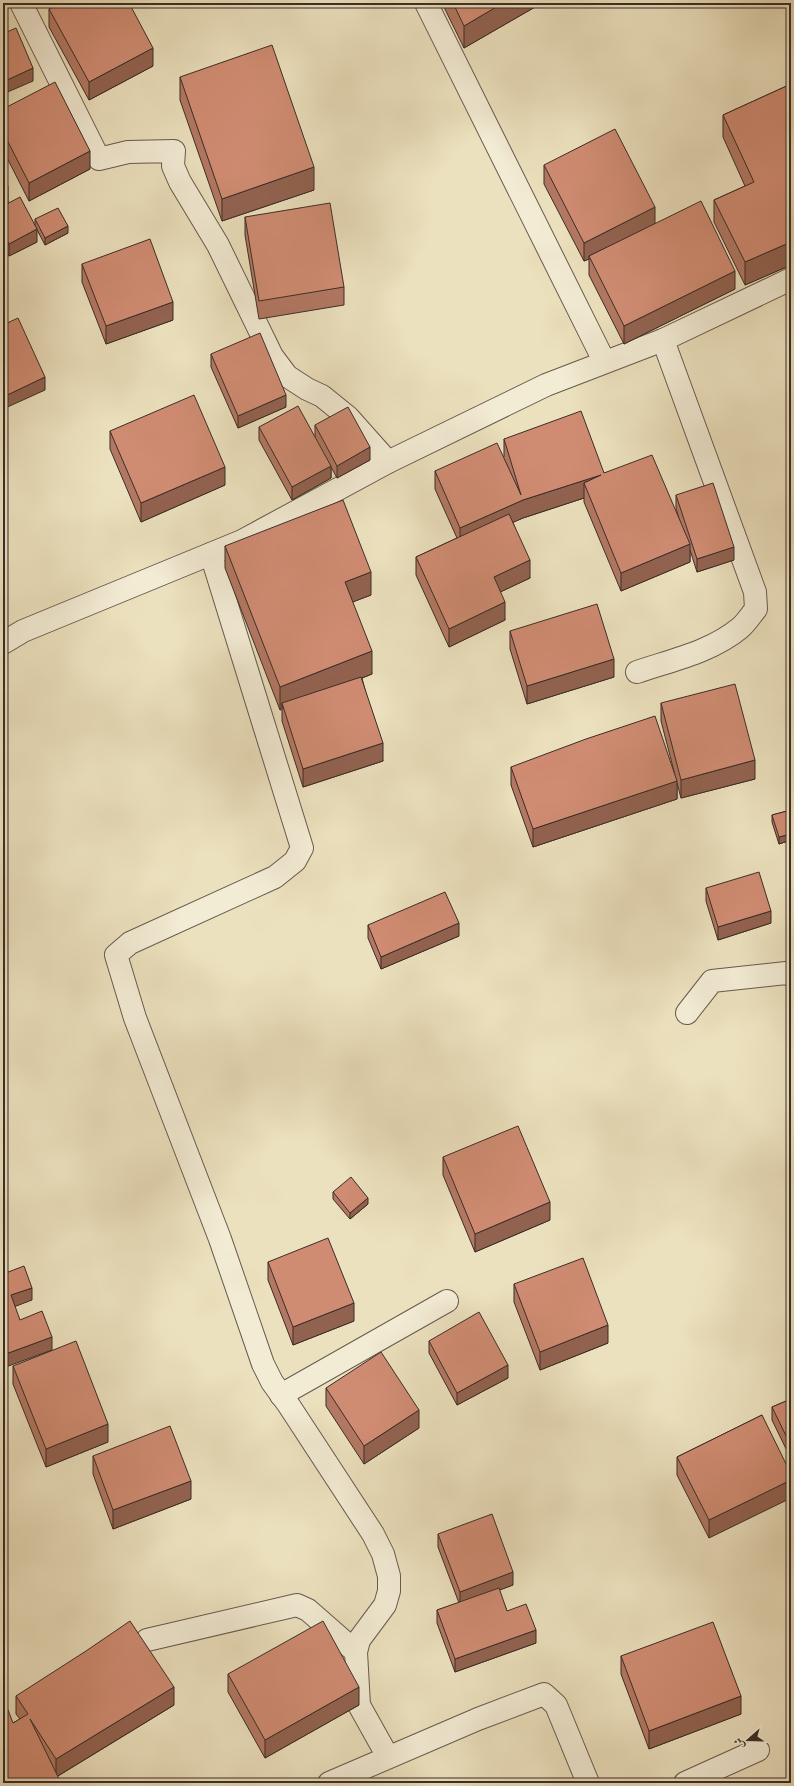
<svg xmlns="http://www.w3.org/2000/svg" width="794" height="1786" font-family="'Old Standard TT',Amiri,serif">
	<style>
		.lines { fill: none; stroke-linecap: round; stroke-linejoin: round }
		.minor-casing { stroke: #665a4e; stroke-width: 24 }
		.minor { stroke: #f3ecd5; stroke-width: 22 }
		.wall { fill: #b37863; stroke: #3a2d28 }
		.shaded-wall { fill: #926250; stroke: #3a2d28 }
		.building { fill: #d08c73; stroke: #3a2d28 }
	</style>
	<rect width="100%" height="100%" fill="#ece1be"/>
	<filter id="stains"><feTurbulence type="fractalNoise" baseFrequency=".005" numOctaves="4"/><feColorMatrix values="0 0 0 0 .2 0 0 0 0 .09 0 0 0 0 .02 0 0 0 .5 -.17"/></filter>
	<radialGradient id="worn" r=".72"><stop offset=".6" stop-color="#630" stop-opacity="0"/><stop offset="1" stop-color="#630" stop-opacity=".3"/></radialGradient>
	<g class="lines">
		<g class="minor-casing">
			<g id="minor">
				<path d="M21,3L99,159L128,152L174,151L173,166L180,182L218,245L272,356L287,376L307,389L322,396L348,417L388,462"/>
				<path d="M426,3L604,361"/>
				<path d="M211,554L302,848L295,861L275,877L130,943L116,955L135,1018L220,1239L263,1364L272,1382L288,1404L373,1534L383,1554L389,1576V1591L385,1605L359,1640L356,1652L359,1705L388,1757"/>
				<path d="M3,643L23,631L242,541L388,462L546,385L663,340L791,279"/>
				<path d="M637,672C672,660 711,652 740,628C746,623 751,615 756,609L755,592L663,340"/>
				<path d="M687,1013L712,981L786,973L791,975"/>
				<path d="M281,1395L447,1301"/>
				<path d="M147,1640L297,1605L308,1610L356,1652"/>
				<path d="M329,1783L478,1719L544,1694L556,1705L588,1783"/>
				<path d="M685,1783L758,1750"/>
			</g>
		</g>
		<use href="#minor" class="minor"/>
	</g>
	<g class="wall">
		<path d="M442,3H542L464,48Z"/>
		<path d="M49,9L153,66L89,100L49,27Z"/>
		<path d="M180,77L314,190L222,221L180,100Z"/>
		<path d="M791,84V265L745,285L714,222V200L745,186L723,137V115Z"/>
		<path d="M3,109L90,169L29,201L3,150Z"/>
		<path d="M544,165L655,224L735,289L624,344L589,275V259L584,261L544,184Z"/>
		<path d="M3,176L8,203L37,242L9,256L3,245Z"/>
		<path d="M245,217L344,287V305L259,319L245,235Z"/>
		<path d="M35,219L68,233L45,245L35,226Z"/>
		<path d="M82,264L173,320L106,344L82,282Z"/>
		<path d="M211,354L286,407L238,428L211,367Z"/>
		<path d="M315,425L370,460L337,478L331,467V478L292,500L259,440V427L315,437Z"/>
		<path d="M110,431L225,485L141,522L110,449Z"/>
		<path d="M504,439L604,473L680,522L676,508V495L734,560L697,572L690,550V562L621,591L584,502V498L523,518L513,522L530,578L500,592L505,620L449,647L416,575V557L457,538L435,489V471L504,457Z"/>
		<path d="M225,546L371,595L352,602L372,674L362,678L383,761L303,787L282,721V709L280,710L225,568Z"/>
		<path d="M510,631L614,677L527,704L510,649Z"/>
		<path d="M661,703L755,779L681,798L677,783V799L533,847L511,785V767L675,775L661,721Z"/>
		<path d="M791,810V840L779,844L772,822V815Z"/>
		<path d="M706,888L771,923L718,940L706,901Z"/>
		<path d="M368,925L459,936L381,969L368,938Z"/>
		<path d="M443,1157L550,1220L475,1252L443,1175Z"/>
		<path d="M333,1192L368,1204L350,1219L333,1199Z"/>
		<path d="M268,1262L354,1321L293,1345L268,1280Z"/>
		<path d="M514,1284L608,1343L540,1370L514,1302Z"/>
		<path d="M429,1341L508,1378L457,1405L429,1353Z"/>
		<path d="M13,1366L108,1442L46,1467L13,1384Z"/>
		<path d="M326,1388L419,1428L364,1464L326,1406Z"/>
		<path d="M791,1399V1456L790,1457L772,1420V1407Z"/>
		<path d="M762,1415L709,1538L677,1475V1457Z"/>
		<path d="M93,1456L191,1499L113,1529L93,1474Z"/>
		<path d="M438,1534L513,1585L499,1590L507,1611L536,1643L455,1672L437,1623V1610L459,1603L438,1547Z"/>
		<path d="M621,1656L741,1714L649,1749L621,1674Z"/>
		<path d="M228,1674L359,1705L265,1758L228,1692Z"/>
		<path d="M16,1696L174,1705L58,1776L13,1723L20,1719L16,1714Z"/>
	</g>
	<g class="shaded-wall">
		<path d="M503,3H542L464,48V26Z"/>
		<path d="M153,48V66L89,100V82Z"/>
		<path d="M33,68V81L3,94V82Z"/>
		<path d="M90,151V169L29,201V183Z"/>
		<path d="M314,167V190L222,221V199Z"/>
		<path d="M8,186V204L3,206V188Z"/>
		<path d="M655,207V225L589,256V259L584,261V243Z"/>
		<path d="M68,226V233L45,245V238Z"/>
		<path d="M37,229V242L9,256V244Z"/>
		<path d="M791,242V265L745,285V262Z"/>
		<path d="M735,271V289L624,344V326Z"/>
		<path d="M173,302V320L106,344V326Z"/>
		<path d="M45,377V390L3,409V397Z"/>
		<path d="M286,395V407L238,428V416Z"/>
		<path d="M370,447V460L337,478V466Z"/>
		<path d="M331,466V478L292,500V487Z"/>
		<path d="M225,467V485L141,522V503Z"/>
		<path d="M601,475L584,483V498L523,518L460,546V528L523,500Z"/>
		<path d="M690,544V562L621,591V573Z"/>
		<path d="M734,547V560L697,572V559Z"/>
		<path d="M530,560V578L494,595V577Z"/>
		<path d="M371,572V595L345,605V582Z"/>
		<path d="M505,602V620L449,647V629Z"/>
		<path d="M372,651V674L283,708L282,703V709L280,710V687Z"/>
		<path d="M614,659V677L527,704V686Z"/>
		<path d="M383,743V761L303,787V769Z"/>
		<path d="M755,760V779L681,798V780Z"/>
		<path d="M677,781V799L533,847V829Z"/>
		<path d="M791,834V840L779,844V837Z"/>
		<path d="M771,911V923L718,940V927Z"/>
		<path d="M459,923V936L381,969V957Z"/>
		<path d="M368,1198V1204L350,1219V1213Z"/>
		<path d="M550,1202V1220L475,1252V1234Z"/>
		<path d="M32,1288V1300L11,1308V1295Z"/>
		<path d="M354,1303V1321L293,1345V1327Z"/>
		<path d="M608,1325V1343L540,1370V1352Z"/>
		<path d="M52,1337V1350L3,1368V1355Z"/>
		<path d="M508,1365V1378L457,1405V1393Z"/>
		<path d="M419,1410V1428L364,1464V1446Z"/>
		<path d="M108,1424V1442L46,1467V1449Z"/>
		<path d="M791,1443V1456L790,1457V1444Z"/>
		<path d="M791,1480V1498L709,1538V1520Z"/>
		<path d="M191,1481V1499L113,1529V1510Z"/>
		<path d="M513,1572V1585L460,1605V1592Z"/>
		<path d="M536,1630V1643L455,1672V1659Z"/>
		<path d="M174,1687V1705L56,1777V1759Z"/>
		<path d="M359,1687V1705L265,1758V1740Z"/>
		<path d="M741,1696V1714L649,1749V1731Z"/>
	</g>
	<g class="building">
		<path d="M61,3H129L153,48L89,82L49,9Z"/>
		<path d="M453,3H503L464,26Z"/>
		<path d="M16,28L33,68L3,82V31L7,32Z"/>
		<path d="M272,45L314,167L222,199L180,77Z"/>
		<path d="M55,82L90,151L29,183L3,132V109Z"/>
		<path d="M791,84V242L745,262L714,200L754,182L723,115Z"/>
		<path d="M615,129L655,207L584,243L544,165Z"/>
		<path d="M3,176L8,186L3,188Z"/>
		<path d="M20,197L37,229L9,244L3,232V206Z"/>
		<path d="M701,201L735,271L624,326L589,256Z"/>
		<path d="M330,203L344,287L259,301L245,217Z"/>
		<path d="M58,208L68,226L45,238L35,219Z"/>
		<path d="M150,239L173,302L106,326L82,264Z"/>
		<path d="M18,318L45,377L3,397V325Z"/>
		<path d="M260,333L286,395L238,416L211,354Z"/>
		<path d="M194,395L225,467L141,503L110,431Z"/>
		<path d="M298,406L331,466L292,487L259,427Z"/>
		<path d="M348,407L370,447L337,466L315,425Z"/>
		<path d="M581,411L604,473L652,455L690,544L621,573L584,483L601,475L523,500L460,528L435,471L497,443L521,495L504,439Z"/>
		<path d="M713,483L734,547L697,559L676,495Z"/>
		<path d="M343,500L371,572L345,582L372,651L280,687L225,546Z"/>
		<path d="M509,514L530,560L494,577L505,602L449,629L416,557Z"/>
		<path d="M597,604L614,659L527,686L510,631Z"/>
		<path d="M361,677L383,743L303,769L282,703Z"/>
		<path d="M735,684L755,760L681,780L661,703Z"/>
		<path d="M655,716L677,781L533,829L511,767L586,739Z"/>
		<path d="M791,810V834L779,837L772,815Z"/>
		<path d="M759,872L771,911L718,927L706,888Z"/>
		<path d="M445,892L459,923L381,957L368,925Z"/>
		<path d="M518,1126L550,1202L475,1234L443,1157Z"/>
		<path d="M351,1177L368,1198L350,1213L333,1192Z"/>
		<path d="M328,1238L354,1303L293,1327L268,1262Z"/>
		<path d="M583,1258L608,1325L540,1352L514,1284Z"/>
		<path d="M24,1266L32,1288L11,1295L20,1320L42,1311L52,1337L3,1355V1274Z"/>
		<path d="M479,1312L508,1365L457,1393L429,1341Z"/>
		<path d="M76,1341L108,1424L46,1449L13,1366Z"/>
		<path d="M381,1352L419,1410L364,1446L326,1388Z"/>
		<path d="M791,1399V1443L790,1444L772,1407Z"/>
		<path d="M762,1415L791,1474V1480L709,1520L677,1457Z"/>
		<path d="M170,1426L191,1481L113,1510L93,1456Z"/>
		<path d="M492,1514L513,1572L460,1592L438,1534Z"/>
		<path d="M499,1588L507,1611L526,1604L536,1630L455,1659L437,1610Z"/>
		<path d="M130,1621L174,1687L56,1759L30,1719L61,1783H3V1697L13,1723L28,1714L16,1696L86,1651Z"/>
		<path d="M323,1621L359,1687L265,1740L228,1674Z"/>
		<path d="M713,1622L741,1696L649,1731L621,1656Z"/>
	</g>
	<rect width="794" height="1786" fill="none" stroke="#ece1be" stroke-width="16"/>
	<rect x="4" y="4" width="786" height="1778" fill="none" stroke="#3a2d28" stroke-width="2"/>
	<rect x="8" y="8" width="778" height="1770" fill="none" stroke="#3a2d28"/>
	<g transform="translate(748 1740) rotate(250)" stroke="#f3ecd5" stroke-width="3" paint-order="stroke">
	<path d="M0-3L7 15L0 10L-7 15Z" fill="#3a2d28"/>
	<text y="-6" font-size="11" font-weight="bold" text-anchor="middle" fill="#3a2d28">ش</text>
	</g>
	<rect width="100%" height="100%" filter="url(#stains)"/>
	<rect width="100%" height="100%" fill="url(#worn)"/>
</svg>
